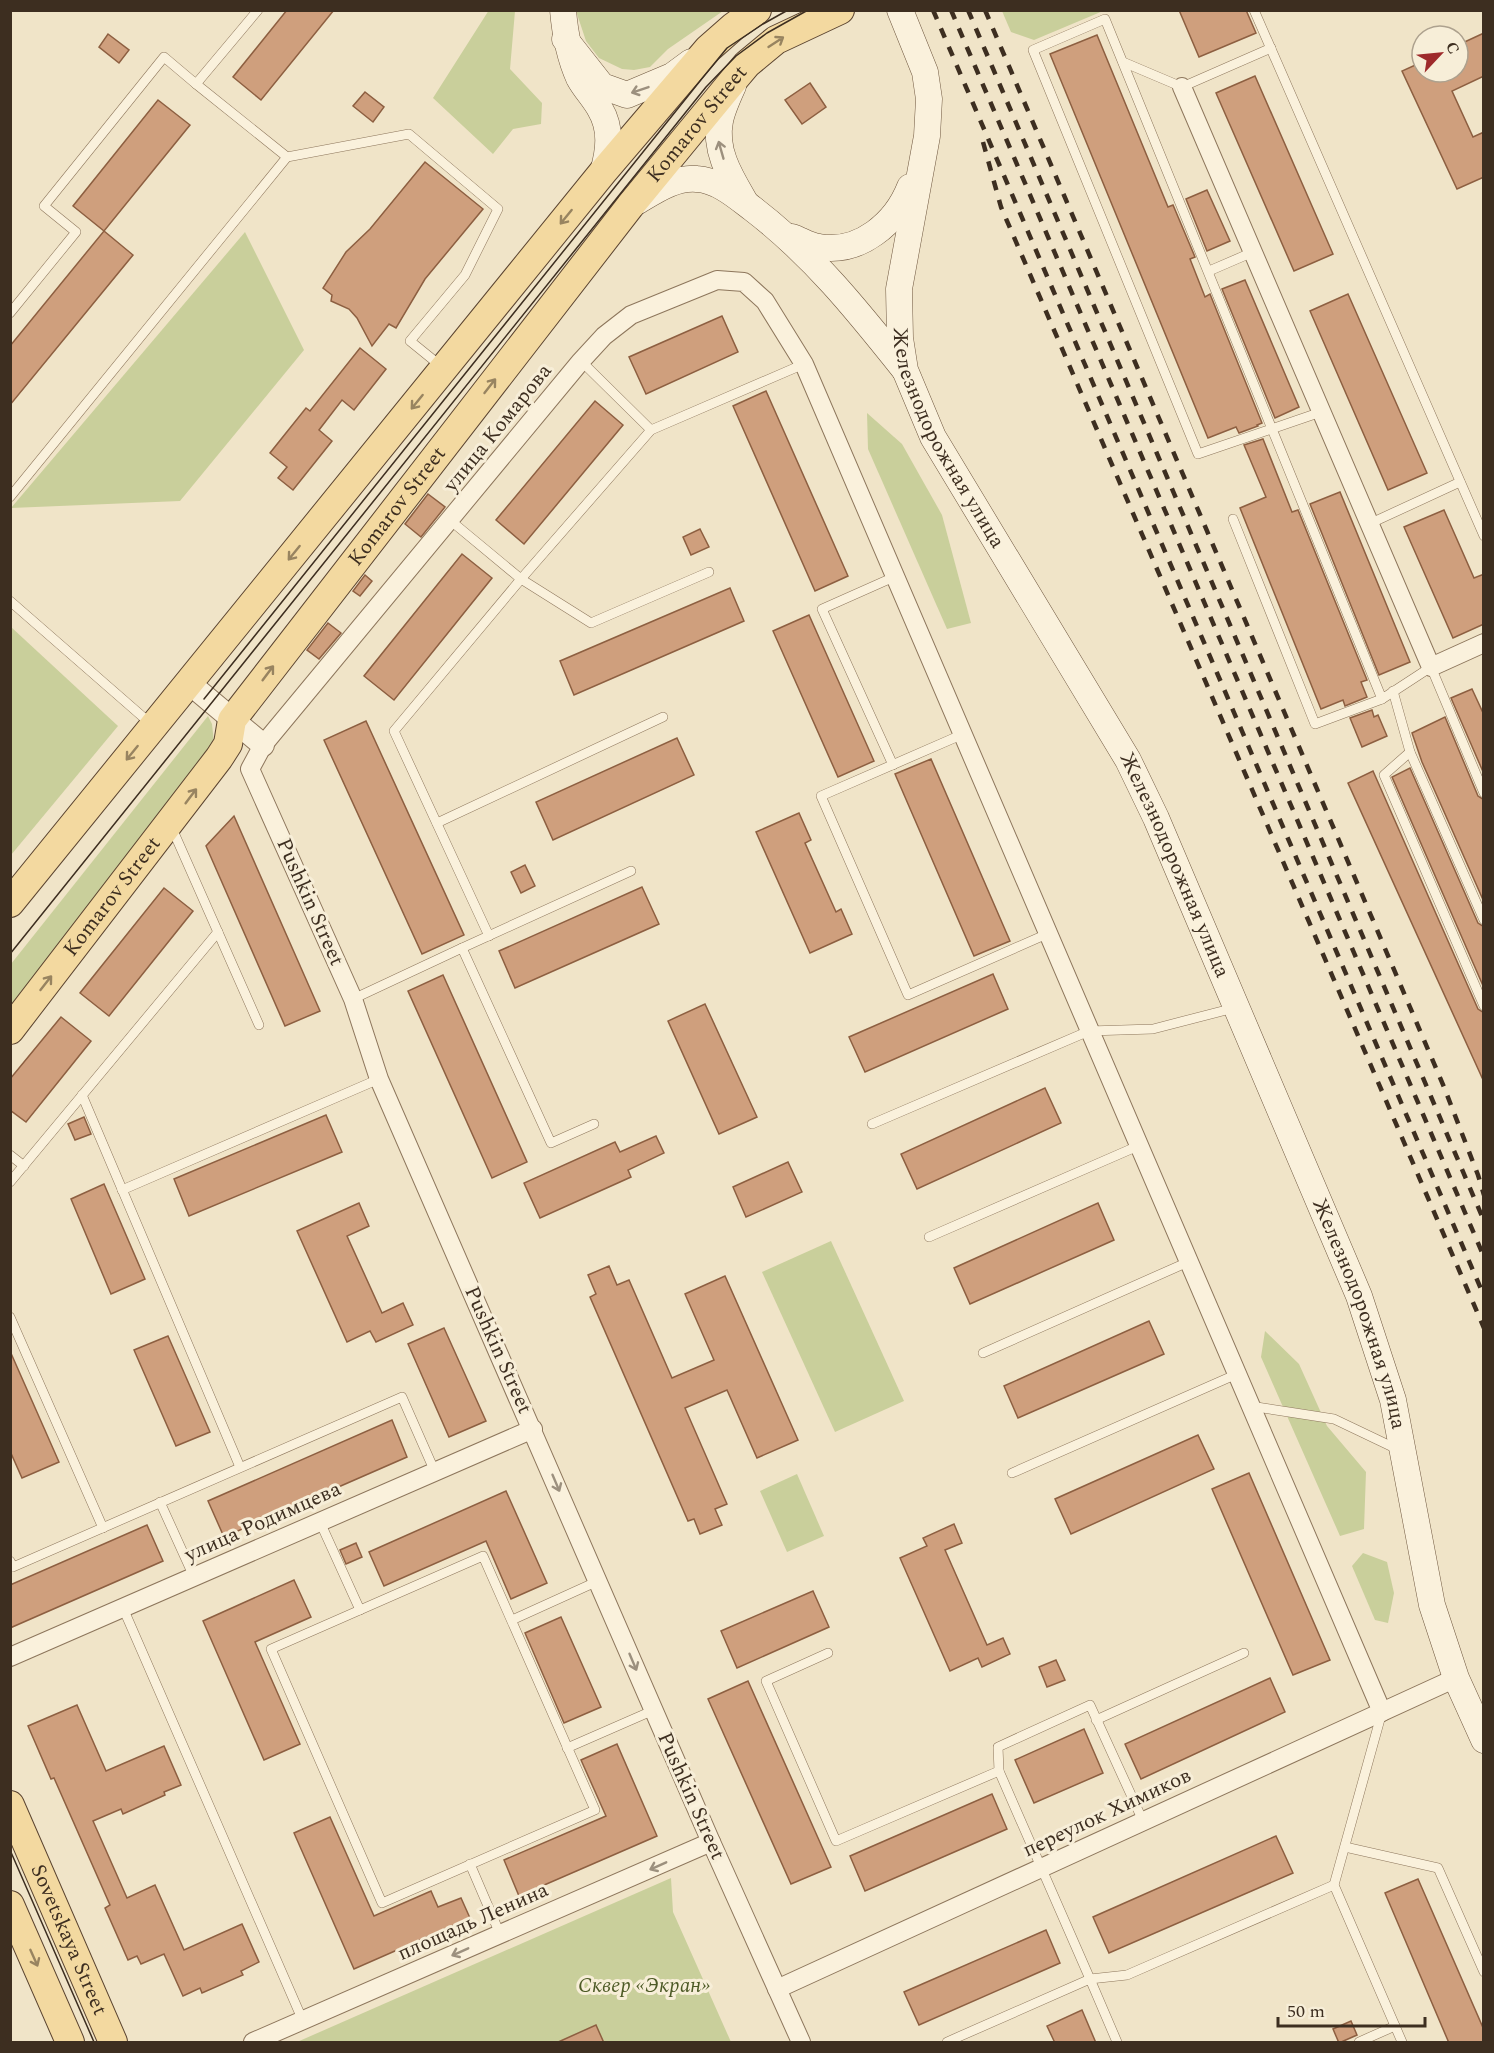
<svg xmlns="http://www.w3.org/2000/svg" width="1494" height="2053" font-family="Spectral,serif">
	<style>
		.green { fill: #c9cf9b }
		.building { fill: #cf9f7d; stroke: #8d5f41; stroke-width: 1.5 }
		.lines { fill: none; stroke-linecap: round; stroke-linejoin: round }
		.service-casing { stroke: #8d765c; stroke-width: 10 }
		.minor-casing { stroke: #8d765c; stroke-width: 20 }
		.tertiary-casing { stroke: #8d765c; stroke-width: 24 }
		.secondary-casing { stroke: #6f573f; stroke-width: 27 }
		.primary-casing { stroke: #5b4430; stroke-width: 30 }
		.service { stroke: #faf1dc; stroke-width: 9 }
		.minor { stroke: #faf1dc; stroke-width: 18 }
		.tertiary { stroke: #faf1dc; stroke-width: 22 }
		.secondary { stroke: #faf1dc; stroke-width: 26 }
		.primary { stroke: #f3d9a0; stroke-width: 28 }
		.tram { stroke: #3d2e20; stroke-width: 1.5 }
		.rail { stroke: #3d2e20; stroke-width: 4.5; stroke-dasharray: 10 10; stroke-linecap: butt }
		.oneway { stroke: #988460 }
		.oneway2 { stroke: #9c907e }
		.labels { text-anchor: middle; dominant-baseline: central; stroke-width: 6; stroke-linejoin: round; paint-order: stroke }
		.street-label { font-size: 21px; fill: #3d2e20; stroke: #f7eed8 }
		.park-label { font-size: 21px; font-style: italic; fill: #4d5a26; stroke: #f7eed8 }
	</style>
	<rect width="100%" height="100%" fill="#f0e4c8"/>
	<g class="green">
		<path d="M489,10L515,11L510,69L542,103L541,124L513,129L493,154L433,98Z"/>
		<path d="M576,11V10L723,11L668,49L650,67L634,70L622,69L599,58L586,41Z"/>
		<path d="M1002,11H1103L1034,40L1011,32Z"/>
		<path d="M245,232L304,350L180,501L11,508Z"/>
		<path d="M867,413L902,444L942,515L971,623L947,629L868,449Z"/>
		<path d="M11,627L118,726L11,855Z"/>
		<path d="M208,716L212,724L215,752L11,1014V964Z"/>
		<path d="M831,1241L904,1401L835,1432L762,1272Z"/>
		<path d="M1265,1331L1299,1364L1327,1426L1366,1472L1364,1529L1340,1536L1261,1357Z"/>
		<path d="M797,1474L824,1536L787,1552L760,1491Z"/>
		<path d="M1363,1553L1387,1562L1394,1593L1388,1623L1375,1620L1352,1566Z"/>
		<path d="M671,1878L673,1912L731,2042H297Z"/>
	</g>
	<g class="building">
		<path d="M287,10H334L261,100L233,77Z"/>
		<path d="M1179,10H1246L1256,33L1199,57Z"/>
		<path d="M1484,33V76L1452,91L1473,137L1484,132V177L1457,189L1402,71L1422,62V72H1458V45Z"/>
		<path d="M108,34L129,50L119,63L99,47Z"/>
		<path d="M1097,35L1168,207L1173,205L1195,257L1190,259L1205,297L1210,294L1262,423L1257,425L1258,426L1239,433L1236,427L1208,438L1050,54Z"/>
		<path d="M1255,76L1333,254L1294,271L1216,93Z"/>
		<path d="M810,83L826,107L802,124L785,100Z"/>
		<path d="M365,92L384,107L373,122L353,106Z"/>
		<path d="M158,100L190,125L104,231L73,206Z"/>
		<path d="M425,162L483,209L425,279L396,328L389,324L372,346L357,318L349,309L331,301L332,295L323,288L346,252L370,229Z"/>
		<path d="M1207,190L1230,241L1207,251L1186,199Z"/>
		<path d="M104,231L133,255L10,405V346Z"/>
		<path d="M1245,280L1299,407L1275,418L1222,289Z"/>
		<path d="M1348,294L1427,473L1388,490L1310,311Z"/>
		<path d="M722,316L738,352L646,394L629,357Z"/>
		<path d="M360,348L386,369L354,410L342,400L319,430L332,441L293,490L278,478L287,467L270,453L306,408L310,411Z"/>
		<path d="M766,391L848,576L815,591L733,406Z"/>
		<path d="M595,401L623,425L524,544L496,520Z"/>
		<path d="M1263,439L1292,512L1298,510L1367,680L1361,682L1367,697L1345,706L1343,700L1321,709L1240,508L1266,497L1244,445Z"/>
		<path d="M1340,492L1410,662L1379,675L1310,504Z"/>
		<path d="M428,494L445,507L421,537L405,524Z"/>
		<path d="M1444,510L1474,578L1484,574V624L1453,638L1404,527Z"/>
		<path d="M700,529L709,547L691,555L683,537Z"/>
		<path d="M462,554L492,578L394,700L364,676Z"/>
		<path d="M365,575L372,581L360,596L353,591Z"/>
		<path d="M730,588L744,621L574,695L560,661Z"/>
		<path d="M809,615L874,761L838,777L773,631Z"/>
		<path d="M328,623L341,633L319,659L307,650Z"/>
		<path d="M1472,689L1484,715V774L1451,698Z"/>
		<path d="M1372,710L1374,717L1378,715L1387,736L1362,747L1350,718Z"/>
		<path d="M1445,717L1478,796L1484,800V902L1422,762L1412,733Z"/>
		<path d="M366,721L464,935L422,954L324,740Z"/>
		<path d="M677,738L694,775L553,840L536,802Z"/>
		<path d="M931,759L1010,941L974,956L895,774Z"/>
		<path d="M1410,768L1478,923L1484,927V988L1392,777Z"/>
		<path d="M1373,771L1478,1009L1484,1013V1082L1348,783Z"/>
		<path d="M799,813L811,840L805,843L836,912L841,909L852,934L810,953L756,832Z"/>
		<path d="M234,816L320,1011L285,1026L206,846Z"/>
		<path d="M525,865L535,886L521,893L511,872Z"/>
		<path d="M642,887L659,924L515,988L499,951Z"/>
		<path d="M164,888L193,911L109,1016L80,993Z"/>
		<path d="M993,974L1008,1009L865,1072L849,1037Z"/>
		<path d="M443,975L527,1162L492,1178L408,991Z"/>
		<path d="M705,1004L757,1117L719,1134L668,1021Z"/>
		<path d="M61,1017L91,1041L26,1122L10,1110V1079Z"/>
		<path d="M1045,1088L1061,1123L917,1189L901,1154Z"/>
		<path d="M326,1115L342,1152L189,1216L174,1179Z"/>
		<path d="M84,1117L91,1134L75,1140L68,1124Z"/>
		<path d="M656,1136L664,1153L628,1170L631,1177L540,1218L524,1183L615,1142L620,1152Z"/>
		<path d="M788,1162L802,1192L746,1217L733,1187Z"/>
		<path d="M104,1184L145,1279L111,1294L71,1199Z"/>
		<path d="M359,1203L369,1226L347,1236L382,1313L403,1303L413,1325L376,1342L370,1331L347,1342L297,1231Z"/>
		<path d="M1098,1203L1114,1240L970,1304L954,1268Z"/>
		<path d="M609,1266L617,1285L629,1280L672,1378L714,1360L685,1294L725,1276L798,1440L757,1458L727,1390L685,1408L727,1504L715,1509L722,1525L700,1534L694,1519L688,1521L590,1297L596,1294L588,1275Z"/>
		<path d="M1149,1321L1164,1354L1018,1418L1004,1386Z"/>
		<path d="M444,1328L486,1421L449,1437L408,1344Z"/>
		<path d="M168,1336L210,1432L176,1446L134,1350Z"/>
		<path d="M10,1351L59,1462L22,1478L10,1451Z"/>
		<path d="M392,1420L407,1457L224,1537L208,1501Z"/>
		<path d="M1198,1435L1214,1469L1071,1534L1055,1499Z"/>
		<path d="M1249,1473L1330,1660L1293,1675L1212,1489Z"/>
		<path d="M506,1491L547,1583L511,1599L486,1541L384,1586L369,1552Z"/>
		<path d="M954,1524L962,1543L945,1550L987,1645L1003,1638L1010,1654L982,1667L978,1658L950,1671L900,1558L927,1546L923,1538Z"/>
		<path d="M147,1525L163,1561L10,1628V1585Z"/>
		<path d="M356,1543L362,1557L346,1564L340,1550Z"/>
		<path d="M294,1580L311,1617L255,1642L300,1744L264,1760L203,1621Z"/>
		<path d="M813,1591L829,1627L737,1668L721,1631Z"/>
		<path d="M561,1617L601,1707L564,1723L525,1633Z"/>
		<path d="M1056,1660L1065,1680L1047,1687L1039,1667Z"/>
		<path d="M1270,1678L1285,1712L1141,1779L1125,1744Z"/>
		<path d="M748,1681L831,1867L791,1884L708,1699Z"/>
		<path d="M77,1705L106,1771L164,1746L181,1785L164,1792L165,1795L123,1814L121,1809L93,1821L127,1898L155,1885L184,1950L242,1924L259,1962L241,1971L243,1975L202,1993L200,1988L183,1996L164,1954L141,1964L137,1956L128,1960L105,1908L110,1905L54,1778L51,1779L28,1726Z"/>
		<path d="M1084,1729L1103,1773L1034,1803L1015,1760Z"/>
		<path d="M617,1744L657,1836L519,1896L504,1860L606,1816L581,1760Z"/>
		<path d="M992,1794L1007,1829L865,1891L850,1856Z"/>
		<path d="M330,1817L374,1916L431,1891L438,1907L461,1898L470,1918L354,1969L294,1833Z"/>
		<path d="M1276,1836L1293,1873L1109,1953L1093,1917Z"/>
		<path d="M1418,1879L1484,2030V2043H1449L1385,1893Z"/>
		<path d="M1046,1930L1060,1963L919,2025L904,1992Z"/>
		<path d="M1082,2010L1096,2043H1055L1047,2026Z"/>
		<path d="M1351,2021L1357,2035L1339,2043L1333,2029Z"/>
		<path d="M596,2025L604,2043H556Z"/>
	</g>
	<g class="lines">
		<g class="service-casing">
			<g id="service">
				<path d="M1254,10L1484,536"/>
				<path d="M1123,62L1182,87L1271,48"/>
				<path d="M196,84L287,157"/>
				<path d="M1209,271L1253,252"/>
				<path d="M10,313L76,232L44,206L164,57L196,84L258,10"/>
				<path d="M581,361L651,430"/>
				<path d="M1321,412L1198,454L1033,50L1105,19L1382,699L1431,667L1484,793"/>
				<path d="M10,497L287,157L409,134L498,209L465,275L410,341L442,367"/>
				<path d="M1233,519L1315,724L1382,699"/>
				<path d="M451,521L521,579L651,430L804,364"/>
				<path d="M1369,524L1460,482"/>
				<path d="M10,601L151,724"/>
				<path d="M1393,691L1410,752L1484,920"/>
				<path d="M961,735L821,796L908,995L1047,934"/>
				<path d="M1410,752L1384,775L1484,1006"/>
				<path d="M893,765L822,609L894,577"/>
				<path d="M437,823L663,717"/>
				<path d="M171,826L259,1025"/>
				<path d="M489,936L394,731L521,579L591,623L709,572"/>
				<path d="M462,948L631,871"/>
				<path d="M353,999L462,948L551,1143L594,1124"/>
				<path d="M82,1095L240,1467"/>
				<path d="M872,1124L1089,1031L1153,1029L1234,1008"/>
				<path d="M10,1155L24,1166"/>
				<path d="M10,1182L218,932"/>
				<path d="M122,1190L379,1079"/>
				<path d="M929,1237L1138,1146"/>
				<path d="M10,1317L103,1528"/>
				<path d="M983,1353L1188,1262"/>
				<path d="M1250,1406L1334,1419L1399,1450"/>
				<path d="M1012,1473L1237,1374"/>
				<path d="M160,1502L194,1577"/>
				<path d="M320,1522L360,1610"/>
				<path d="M483,1556L595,1810L382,1903L271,1649Z"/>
				<path d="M10,1561L13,1567L402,1397L435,1472"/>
				<path d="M123,1608L303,2021"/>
				<path d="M512,1620L598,1581"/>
				<path d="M828,1653L766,1681L836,1841L999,1771"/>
				<path d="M1382,1712L1334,1885L1402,2042"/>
				<path d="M1096,1720L1244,1653"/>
				<path d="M567,1748L654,1710"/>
				<path d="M1143,1821L1090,1705L998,1747L999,1771L1090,1979L1127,1975L1334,1885"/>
				<path d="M1345,1847L1438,1868L1484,1972"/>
				<path d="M470,1864L500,1934"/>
				<path d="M947,2042L1090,1979L1117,2042"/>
				<path d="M1359,2042L1395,2026"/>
			</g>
		</g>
		<g class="minor-casing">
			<g id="minor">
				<path d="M1182,87L1431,667L1484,643"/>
				<path d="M10,1657L533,1429"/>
				<path d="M777,1989L1456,1678"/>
				<path d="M253,2042L711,1842"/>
				<path d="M801,2042L711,1842L379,1079L353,999L250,769L263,745L581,361L604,336L631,315L717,280L744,282L765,301L804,364L1382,1712"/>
			</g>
		</g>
		<g class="tertiary-casing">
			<path id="tertiary" d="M189,683L263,745"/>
		</g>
		<g class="secondary-casing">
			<g id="secondary">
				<path d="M563,10C565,34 569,56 579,78C585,89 594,98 600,109C612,129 609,151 603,172"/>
				<path id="s1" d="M900,10L925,72L929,99L927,136L899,289L900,338L905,370L933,437L1128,760L1156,818L1359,1296L1393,1400L1432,1605L1456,1678L1484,1740"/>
				<path d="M565,39L602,86L627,95L672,76L691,62"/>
				<path d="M733,86C728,97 722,110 720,121C714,150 730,176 744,200"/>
				<path d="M638,201C655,191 675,177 697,179C718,180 737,197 753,209C813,255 857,310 904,369"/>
				<path d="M792,237C801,240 810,246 819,247C860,254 896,223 910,187"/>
			</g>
		</g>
		<g class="primary-casing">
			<g id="primary">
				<path d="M10,903L603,172L708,49L733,27L757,10"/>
				<path id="s2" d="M10,1030L219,758L228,744L232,720L630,206L736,77L747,64L776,40L840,10"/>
				<path id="s3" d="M10,1805L113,2042"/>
				<path d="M10,1905L70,2042"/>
			</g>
		</g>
		<use href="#service" class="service"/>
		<use href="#minor" class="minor"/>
		<use href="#tertiary" class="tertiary"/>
		<use href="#secondary" class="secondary"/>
		<use href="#primary" class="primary"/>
		<g class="tram">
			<path d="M204,699L700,81L727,48L763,24L788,10"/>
			<path d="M10,954L706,87L736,56L767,33L808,10"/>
			<path d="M10,1850L94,2042"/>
		</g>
		<g class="rail">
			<path d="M933,10L1484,1296"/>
			<path d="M951,10L1484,1257"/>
			<path d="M968,10L1484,1221"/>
			<path d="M985,10L1444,1087L1478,1175L1484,1195"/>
			<path d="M983,142L1001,207L1484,1328"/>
		</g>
	</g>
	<defs><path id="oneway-shaft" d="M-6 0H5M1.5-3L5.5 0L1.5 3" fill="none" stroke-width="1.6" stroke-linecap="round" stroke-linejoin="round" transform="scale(1.5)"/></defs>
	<g class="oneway">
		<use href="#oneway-shaft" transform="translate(776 42) rotate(-33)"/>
		<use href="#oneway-shaft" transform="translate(566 217) rotate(129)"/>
		<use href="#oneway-shaft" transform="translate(490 386) rotate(-52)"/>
		<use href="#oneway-shaft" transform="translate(417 402) rotate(129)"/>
		<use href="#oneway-shaft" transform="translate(294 553) rotate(129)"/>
		<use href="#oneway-shaft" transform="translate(268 673) rotate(-53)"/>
		<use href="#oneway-shaft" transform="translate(132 753) rotate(129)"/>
		<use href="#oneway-shaft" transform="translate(191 796) rotate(-53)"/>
		<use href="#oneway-shaft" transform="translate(46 983) rotate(-52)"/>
		<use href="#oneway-shaft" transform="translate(34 1958) rotate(66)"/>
	</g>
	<g class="oneway2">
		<use href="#oneway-shaft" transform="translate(640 90) rotate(161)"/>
		<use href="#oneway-shaft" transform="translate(721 150) rotate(-106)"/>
		<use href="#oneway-shaft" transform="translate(556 1483) rotate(67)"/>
		<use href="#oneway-shaft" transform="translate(633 1662) rotate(67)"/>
		<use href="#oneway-shaft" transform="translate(658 1866) rotate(156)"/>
		<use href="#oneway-shaft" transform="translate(460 1952) rotate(156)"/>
	</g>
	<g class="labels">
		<g class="street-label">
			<text stroke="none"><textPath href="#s2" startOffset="1140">Komarov Street</textPath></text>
			<text transform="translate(498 428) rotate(-51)">улица Комарова</text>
			<text stroke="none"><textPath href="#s1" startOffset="447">Железнодорожная улица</textPath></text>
			<text stroke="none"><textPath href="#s2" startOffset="654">Komarov Street</textPath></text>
			<text stroke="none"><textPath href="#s1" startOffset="933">Железнодорожная улица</textPath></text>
			<text stroke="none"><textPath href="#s2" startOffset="168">Komarov Street</textPath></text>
			<text transform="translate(310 902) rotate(66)">Pushkin Street</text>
			<text stroke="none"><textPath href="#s1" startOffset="1419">Железнодорожная улица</textPath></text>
			<text transform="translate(498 1350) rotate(66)">Pushkin Street</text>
			<text transform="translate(263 1522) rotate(-24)">улица Родимцева</text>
			<text transform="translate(691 1796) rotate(66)">Pushkin Street</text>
			<text transform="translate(1107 1813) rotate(-25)">переулок Химиков</text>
			<text transform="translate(473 1922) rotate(-24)">площадь Ленина</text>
			<text stroke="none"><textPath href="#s3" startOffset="147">Sovetskaya Street</textPath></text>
		</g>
		<g class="park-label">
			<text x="644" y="1986">Сквер «Экран»</text>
		</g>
	</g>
	<rect width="1494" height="2053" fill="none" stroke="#3d2e20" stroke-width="24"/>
	<g transform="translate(1440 54) rotate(64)"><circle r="28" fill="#f7eed8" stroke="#ada18e" stroke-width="1.5"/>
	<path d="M0-4.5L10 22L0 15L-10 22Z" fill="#9e2a2b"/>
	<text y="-9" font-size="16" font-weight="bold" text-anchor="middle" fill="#3d2e20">С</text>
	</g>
	<path d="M1278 2017v9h147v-9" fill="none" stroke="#3d2e20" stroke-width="3"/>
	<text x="1287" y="2017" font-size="18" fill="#3d2e20" stroke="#f7eed8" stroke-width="4.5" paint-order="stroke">50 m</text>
</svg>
